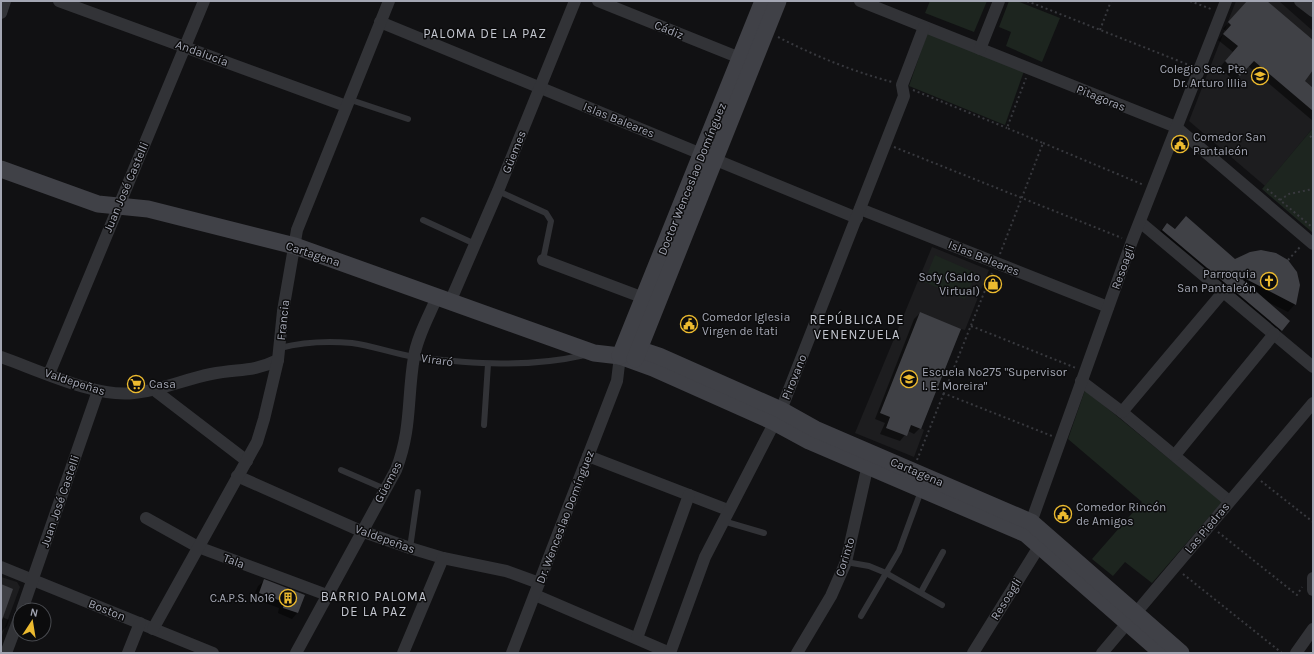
<svg xmlns="http://www.w3.org/2000/svg" width="1314" height="654" font-family="Karla,sans-serif">
	<style>
		.built { fill: #1d1d1f }
		.green { fill: #1d251f }
		.shadow { fill: #0007 }
		.building { fill: #404146 }
		.lines { fill: none; stroke-linecap: round; stroke-linejoin: round }
		.path { stroke: #38393e; stroke-width: 2; stroke-dasharray: 2 3; stroke-linecap: butt }
		.lane { stroke: #323337; stroke-width: 6 }
		.street { stroke: #323337; stroke-width: 12 }
		.secondary { stroke: #404147; stroke-width: 17 }
		.labels { text-anchor: middle; dominant-baseline: central; stroke-width: 3; stroke-linejoin: round; paint-order: stroke }
		.street-label { font-size: 12px; fill: #a3a6b3; stroke: #0c0c0d }
		.poi-label { font-size: 12px; fill: #a3a6b3; stroke: #0c0c0d; text-anchor: start }
		.neighbourhood-label { font-size: 13px; letter-spacing: 1px; fill: #c3c6cf; stroke: #0c0c0d }
	</style>
	<rect width="100%" height="100%" fill="#111113"/>
	<g class="built">
		<path d="M1236,1H1279L1313,31V128L1265,186L1189,121Z"/>
		<path d="M932,247L989,270L965,330L961,329L921,428L924,430L914,457L855,433Z"/>
		<path d="M1,577L17,582L20,587L1,638Z"/>
	</g>
	<g class="green">
		<path d="M930,1H987L974,32L925,13Z"/>
		<path d="M1009,1H1017L1060,18L1042,62L1006,46L1011,32L999,27Z"/>
		<path d="M928,31L1024,71L1005,125L909,86Z"/>
		<path d="M1313,128V233L1262,189Z"/>
		<path d="M935,255L976,273L965,299L924,282Z"/>
		<path d="M1085,390L1222,502L1152,583L1125,562L1113,576L1092,559L1142,502L1068,439Z"/>
	</g>
	<g class="shadow">
		<path d="M1252,1H1265L1313,41V73L1311,71L1303,81L1313,90V121L1248,66L1234,81L1220,67L1233,52L1218,40L1226,31L1223,29L1241,8Z"/>
		<path d="M1167,224L1235,260L1295,304L1288,312L1268,302L1281,330L1273,338L1159,232Z"/>
		<path d="M920,313V428L914,434L908,431L900,441L880,434L885,423L875,419L914,319Z"/>
		<path d="M264,581L303,595L297,613L292,619L278,613L279,608L253,598L258,586Z"/>
		<path d="M1,585L2,617L9,620L7,626L1,632Z"/>
	</g>
	<g class="building">
		<path d="M1247,1H1267L1313,40V70L1305,81L1313,88V111L1254,61L1240,76L1225,61L1238,46L1223,34L1231,25L1228,22Z"/>
		<path d="M1186,216L1235,259L1250,252L1261,250L1276,253L1288,260L1297,272L1300,285L1296,305L1244,278L1243,280L1290,321L1282,331L1162,230L1167,223L1175,229Z"/>
		<path d="M920,312L961,329L921,429L911,425L907,436L886,428L890,417L880,413Z"/>
		<path d="M264,579L305,595L298,613L283,608L284,602L259,593Z"/>
		<path d="M1,584L13,589L2,620L1,619Z"/>
	</g>
	<g class="lines">
		<g class="path">
			<path d="M1027,1L1189,65"/>
			<path d="M1190,1L1211,9"/>
			<path d="M1100,30L1111,1"/>
			<path d="M778,37C815,56 852,71 892,82"/>
			<path d="M913,90L1007,128"/>
			<path d="M1310,136L1313,139"/>
			<path d="M1043,143L1144,185"/>
			<path d="M894,147L1122,238"/>
			<path d="M1267,189L1313,228"/>
			<path d="M1280,200L1289,194L1313,189"/>
			<path d="M1000,254L1043,143L1007,128L1026,78"/>
			<path d="M1288,260L1300,247"/>
			<path d="M971,326L1076,368"/>
			<path d="M943,393L1052,436"/>
			<path d="M917,460L992,273"/>
			<path d="M1261,481L1313,522"/>
			<path d="M1218,532L1297,595L1302,587"/>
			<path d="M1183,574L1282,653"/>
		</g>
		<g class="lane">
			<path d="M348,99L408,119"/>
			<path d="M498,191L546,213L551,221L543,260"/>
			<path d="M423,220L475,244"/>
			<path d="M280,348C303,342 329,341 352,343C374,346 394,354 415,357C473,364 528,368 585,355"/>
			<path d="M484,425L488,364"/>
			<path d="M341,470L385,489"/>
			<path d="M723,521L764,533"/>
			<path d="M410,548L418,492"/>
			<path d="M846,562L869,566L886,573L942,605"/>
			<path d="M921,592L943,552"/>
			<path d="M861,616L899,551L921,491"/>
		</g>
		<g class="street">
			<path d="M59,1L346,106"/>
			<path d="M598,1L740,58"/>
			<path d="M860,1L1176,127L1313,244"/>
			<path d="M1300,1L1313,11"/>
			<path d="M1,13L5,1"/>
			<path d="M380,22L857,218"/>
			<path d="M980,49L999,1"/>
			<path d="M860,209L1108,307"/>
			<path d="M1140,222L1313,367"/>
			<path d="M543,260L644,298"/>
			<path d="M450,302L498,191L575,1"/>
			<path d="M1,357C38,370 96,398 134,393C158,391 186,379 211,374C238,368 251,373 278,360"/>
			<path d="M49,374L204,1"/>
			<path d="M1081,381L1122,412L1229,501"/>
			<path d="M153,389L247,461"/>
			<path d="M1122,412L1224,291"/>
			<path d="M1175,455L1274,334"/>
			<path d="M588,456L728,510"/>
			<path d="M237,476L361,531L410,548L443,558L506,571L539,583"/>
			<path d="M146,518L198,547L327,595"/>
			<path d="M1029,528L1132,241L1226,1"/>
			<path d="M1,567L213,653"/>
			<path d="M1313,578V590"/>
			<path d="M535,595L670,653"/>
			<path d="M22,610L98,391"/>
			<path d="M153,629L257,442L264,419L278,360L283,311L297,230L389,1"/>
			<path d="M637,638L689,495"/>
			<path d="M6,653L20,616"/>
			<path d="M128,653L140,623"/>
			<path d="M296,653L396,470C412,429 407,398 414,357C417,337 429,316 437,297"/>
			<path d="M403,653L443,558"/>
			<path d="M512,653L617,381L620,356"/>
			<path d="M670,653L705,557L781,410L904,96L902,85L924,27"/>
			<path d="M797,653L831,596L846,562L869,460"/>
			<path d="M973,653L1040,545"/>
			<path d="M1102,653L1313,403"/>
			<path d="M1296,653L1313,629"/>
		</g>
		<g class="secondary">
			<path d="M1,169L98,204L148,209L295,246L594,353L620,356L653,368L774,422L809,441L1026,534L1162,653"/>
			<path d="M620,356L638,349L659,356L781,410L815,429L1031,522L1181,653"/>
			<path d="M620,356L763,1"/>
			<path d="M635,359L778,1"/>
		</g>
	</g>
	<defs>
		<g id="school-ring" transform="scale(0.9)"><circle r="9.5" fill="#0c0c0d" stroke="#ecba2f" stroke-width="1.5"/><path d="M0-5L7-2L0 1L-7-2ZM-4 1L0 2.5L4 1V4Q0 6-4 4Z" fill="#ecba2f"/></g>
		<g id="civic-ring" transform="scale(0.9)"><circle r="9.5" fill="#0c0c0d" stroke="#ecba2f" stroke-width="1.5"/><path d="M-.6-6.5H3V-4.5H.6V-3L4-1V1h2V6H-6V1h2V-1L-.6-3ZM-1.2 2.5V6h2.4V2.5Z" fill="#ecba2f"/></g>
		<g id="church-ring" transform="scale(0.9)"><circle r="9.5" fill="#0c0c0d" stroke="#ecba2f" stroke-width="1.5"/><path d="M-1.2-6h2.4v3.5h3.3v2.4h-3.3V6h-2.4V-.1h-3.3v-2.4h3.3Z" fill="#ecba2f"/></g>
		<g id="shop-ring" transform="scale(0.9)"><circle r="9.5" fill="#0c0c0d" stroke="#ecba2f" stroke-width="1.5"/><path d="M-5-2.5h2.3a2.7 3.5 0 0 1 5.4 0H5L5.5 6h-11ZM-1.5-2.5h3a1.5 2.3 0 0 0-3 0Z" fill="#ecba2f"/></g>
		<g id="supermarket-ring" transform="scale(0.9)"><circle r="9.5" fill="#0c0c0d" stroke="#ecba2f" stroke-width="1.5"/><path d="M-6-5.5h2.5l.6 2H6L4.5 2H-2.5L-4.4-4H-6ZM-1.5 3.2a1.3 1.3 0 1 0 .1 0ZM3 3.2a1.3 1.3 0 1 0 .1 0Z" fill="#ecba2f"/></g>
		<g id="building-ring" transform="scale(0.9)"><circle r="9.5" fill="#0c0c0d" stroke="#ecba2f" stroke-width="1.5"/><path d="M-4-6H4V6H1V3H-1V6H-4ZM-2.5-4.3h1.7v1.8h-1.7ZM.8-4.3h1.7v1.8H.8ZM-2.5-1h1.7V.8h-1.7ZM.8-1h1.7V.8H.8Z" fill="#ecba2f"/></g>
	</defs>
	<g fill-rule="evenodd">
		<use href="#school-ring" x="1260" y="76"/>
		<use href="#civic-ring" x="1180" y="144"/>
		<use href="#church-ring" x="1269" y="281"/>
		<use href="#shop-ring" x="993" y="284"/>
		<use href="#civic-ring" x="689" y="324"/>
		<use href="#school-ring" x="909" y="379"/>
		<use href="#supermarket-ring" x="136" y="384"/>
		<use href="#civic-ring" x="1063" y="514"/>
		<use href="#building-ring" x="288" y="598"/>
	</g>
	<g class="labels">
		<g class="street-label">
			<text transform="translate(669 30) rotate(22)">Cádiz</text>
			<text transform="translate(202 53) rotate(20)">Andalucía</text>
			<text transform="translate(1101 98) rotate(22)">Pitagoras</text>
			<text transform="translate(619 120) rotate(22)">Islas Baleares</text>
			<text transform="translate(514 152) rotate(-68)">Güemes</text>
			<text transform="translate(692 179) rotate(-68)">Doctor Wenceslao Domínguez</text>
			<text transform="translate(126 187) rotate(-67)">Juan José Castelli</text>
			<text transform="translate(313 254) rotate(18)">Cartagena</text>
			<text transform="translate(984 258) rotate(22)">Islas Baleares</text>
			<text transform="translate(1123 267) rotate(-70)">Resoagli</text>
			<text transform="translate(283 320) rotate(-84)">Francia</text>
			<text transform="translate(437 360) rotate(8)">Viraró</text>
			<text transform="translate(794 377) rotate(-68)">Pirovano</text>
			<text transform="translate(75 382) rotate(18)">Valdepeñas</text>
			<text transform="translate(917 472) rotate(23)">Cartagena</text>
			<text transform="translate(388 482) rotate(-62)">Güemes</text>
			<text transform="translate(60 501) rotate(-71)">Juan José Castelli</text>
			<text transform="translate(565 517) rotate(-69)">Dr. Wenceslao Domínguez</text>
			<text transform="translate(1207 528) rotate(-50)">Las Piedras</text>
			<text transform="translate(385 539) rotate(20)">Valdepeñas</text>
			<text transform="translate(845 557) rotate(-73)">Corinto</text>
			<text transform="translate(234 561) rotate(20)">Tala</text>
			<text transform="translate(1006 599) rotate(-58)">Resoagli</text>
			<text transform="translate(107 610) rotate(22)">Boston</text>
		</g>
		<g class="poi-label">
			<text x="1247" y="69" text-anchor="end">Colegio Sec. Pte.<tspan x="1247" dy="14">Dr. Arturo Illia</tspan></text>
			<text x="1193" y="137">Comedor San<tspan x="1193" dy="14">Pantaleón</tspan></text>
			<text x="1256" y="274" text-anchor="end">Parroquia<tspan x="1256" dy="14">San Pantaleón</tspan></text>
			<text x="980" y="277" text-anchor="end">Sofy (Saldo<tspan x="980" dy="14">Virtual)</tspan></text>
			<text x="702" y="317">Comedor Iglesia<tspan x="702" dy="14">Virgen de Itati</tspan></text>
			<text x="922" y="372">Escuela Nº275 "Supervisor<tspan x="922" dy="14">I. E. Moreira"</tspan></text>
			<text x="149" y="384">Casa</text>
			<text x="1076" y="507">Comedor Rincón<tspan x="1076" dy="14">de Amigos</tspan></text>
			<text x="275" y="598" text-anchor="end">C.A.P.S. Nº16</text>
		</g>
		<g class="neighbourhood-label">
			<text x="485" y="33">PALOMA DE LA PAZ</text>
			<text x="857" y="319">REPÚBLICA DE<tspan x="857" dy="15">VENENZUELA</tspan></text>
			<text x="374" y="596">BARRIO PALOMA<tspan x="374" dy="15">DE LA PAZ</tspan></text>
		</g>
	</g>
	<rect width="1314" height="654" fill="none" stroke="#a3a6b3" stroke-width="4"/>
	<g transform="translate(32 622) rotate(12)"><circle r="19" fill="#0c0c0d" stroke="#484a4f"/>
	<path d="M0-3L7 15L0 10L-7 15Z" fill="#ecba2f"/>
	<text y="-6" font-size="11" font-weight="bold" text-anchor="middle" fill="#a3a6b3">N</text>
	</g>
</svg>
